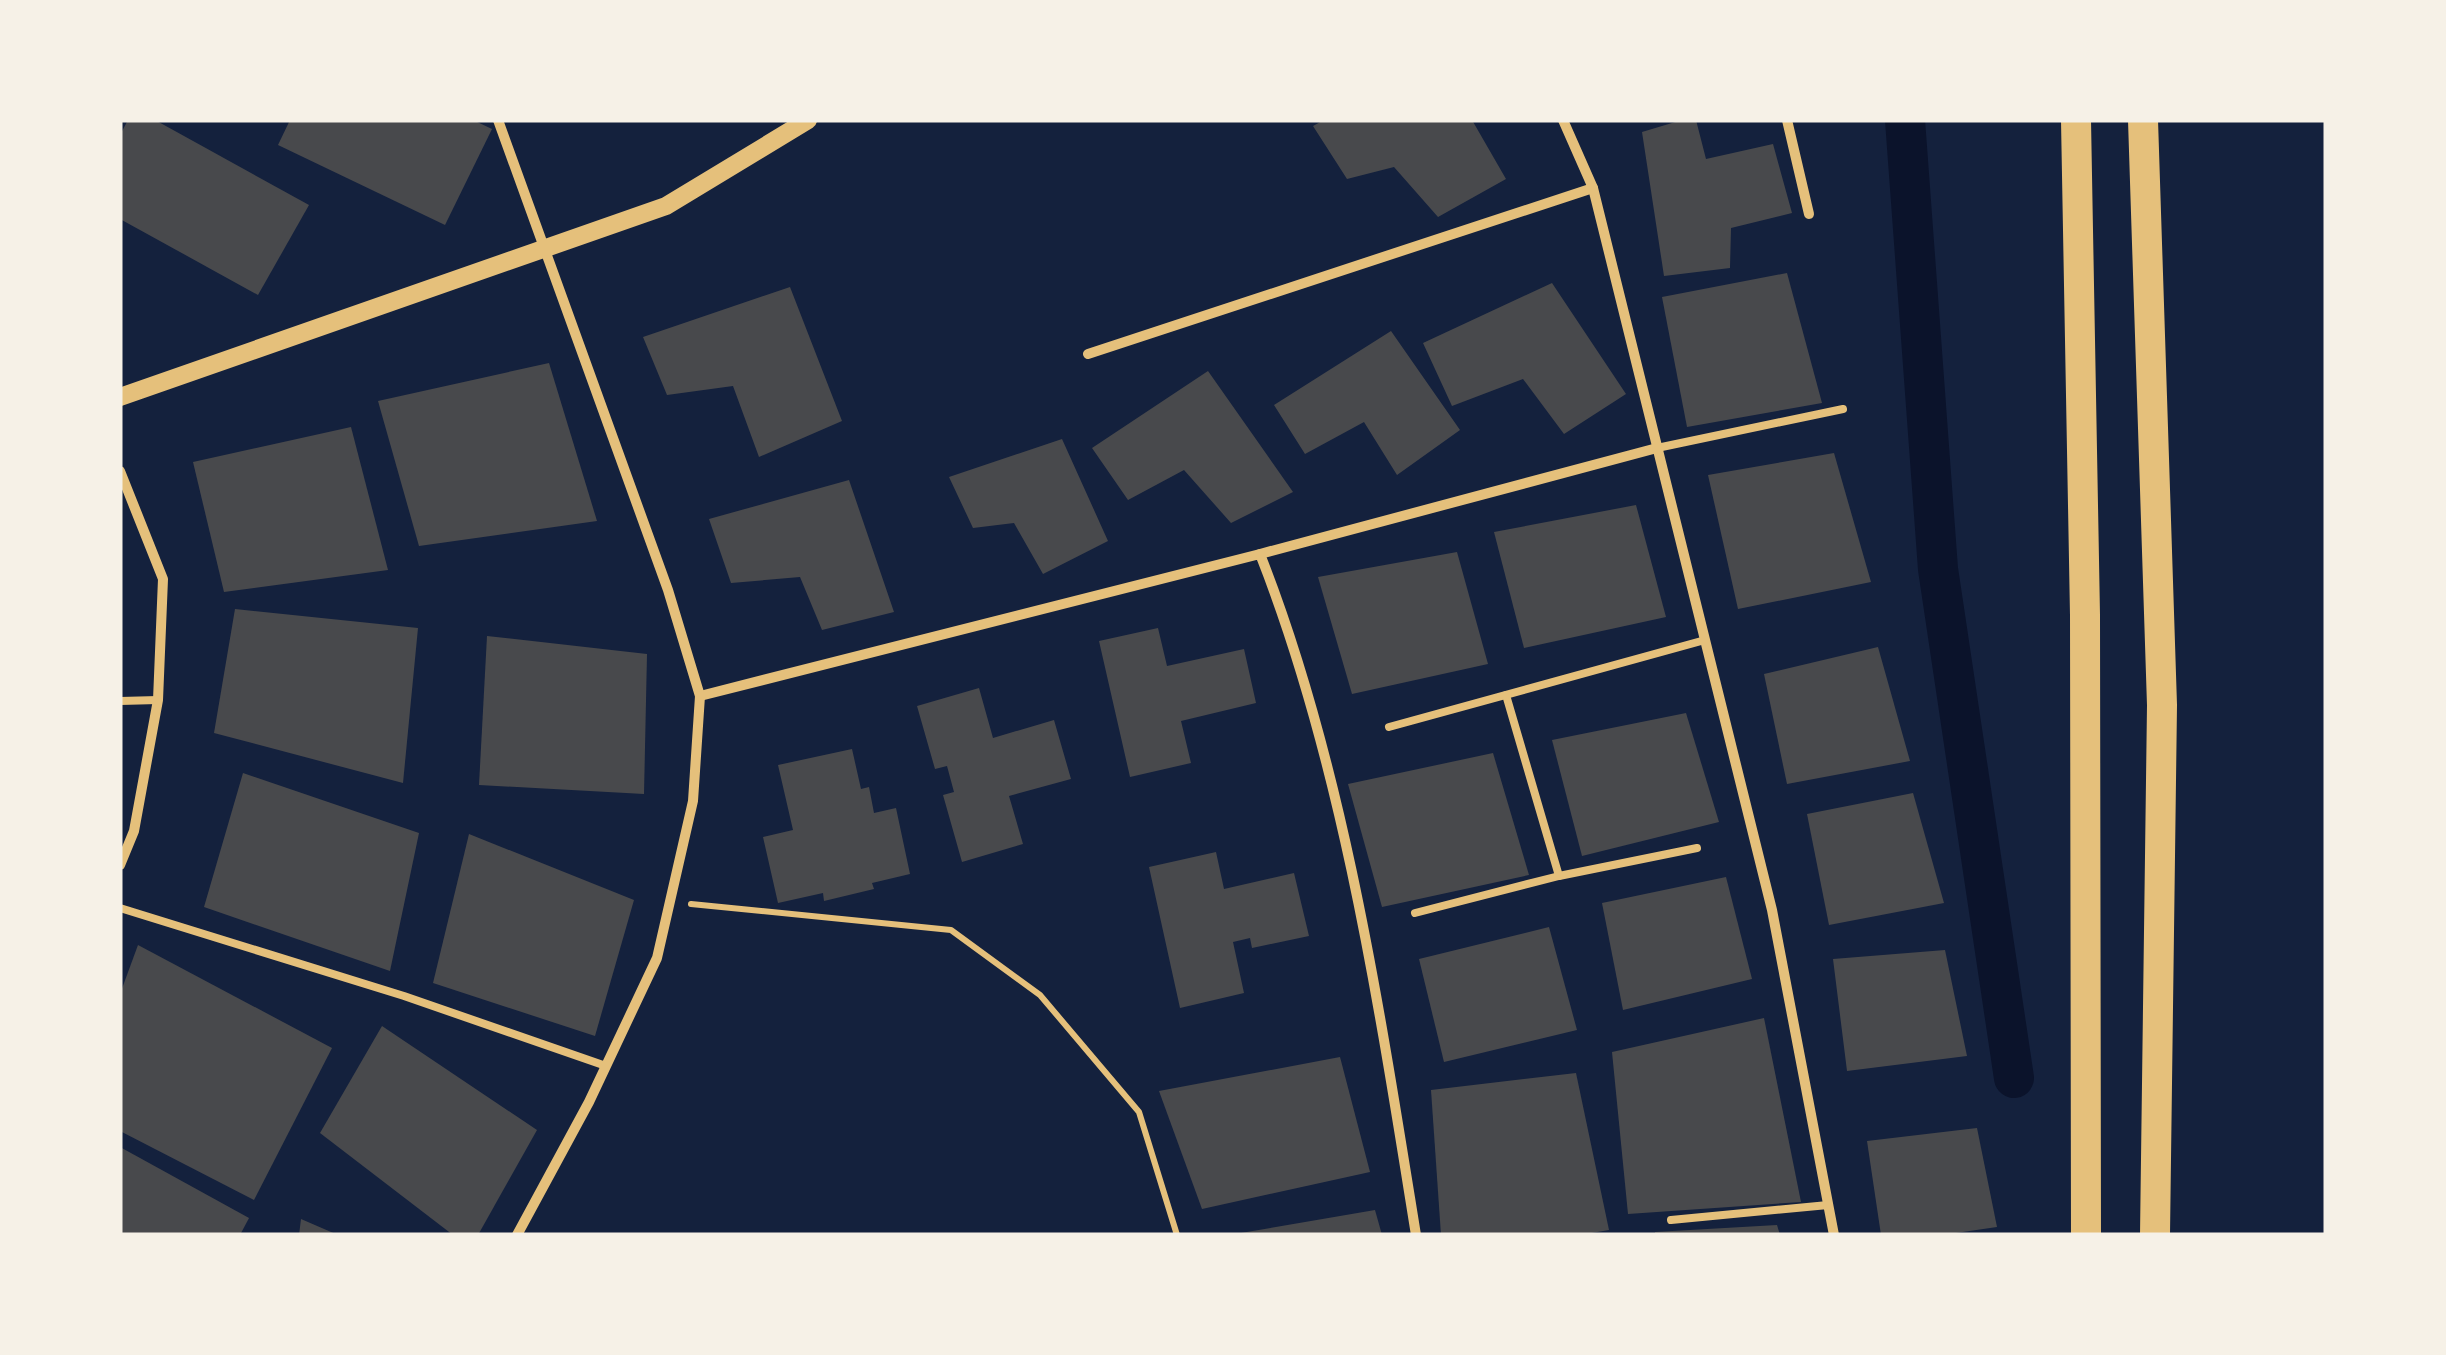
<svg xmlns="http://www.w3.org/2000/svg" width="2446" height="1355" font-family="'Noto Serif',serif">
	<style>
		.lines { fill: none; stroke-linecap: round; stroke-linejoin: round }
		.canal { stroke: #0b132b; stroke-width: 40 }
		.building { fill: #48494c }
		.path { stroke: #e5c07b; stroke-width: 6 }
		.service { stroke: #e5c07b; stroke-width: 8 }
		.minor { stroke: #e5c07b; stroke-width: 10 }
		.tertiary { stroke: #e5c07b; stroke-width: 18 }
		.motorway { stroke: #e5c07b; stroke-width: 30 }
	</style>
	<rect width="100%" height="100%" fill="#14213d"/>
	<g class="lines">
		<path class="canal" d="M1905,120L1938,569L2014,1078"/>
	</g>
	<g class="building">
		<path d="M128,120H155L309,205L258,295L120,219V135Z"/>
		<path d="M290,120H473L492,129L445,225L278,145Z"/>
		<path d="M1324,120H1472L1506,179L1438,217L1394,167L1347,179L1313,126Z"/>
		<path d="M1682,120H1696L1706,159L1773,144L1792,213L1731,228L1730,268L1664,276L1642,132Z"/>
		<path d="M1787,273L1822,403L1687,427L1662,297Z"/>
		<path d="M1552,283L1626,394L1564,434L1523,379L1452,406L1423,343Z"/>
		<path d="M790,287L842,421L759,457L733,386L667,395L643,337Z"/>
		<path d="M1391,331L1460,430L1397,475L1364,422L1305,454L1274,405Z"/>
		<path d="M549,363L597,521L419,546L378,401Z"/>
		<path d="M1208,371L1293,492L1231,523L1184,470L1128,500L1092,448Z"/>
		<path d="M351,427L388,570L224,592L193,462Z"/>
		<path d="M1062,439L1108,541L1043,574L1014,523L973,528L949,477Z"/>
		<path d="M1834,453L1871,582L1738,609L1708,475Z"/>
		<path d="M849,480L894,612L822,630L800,577L731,583L709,519Z"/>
		<path d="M1636,505L1666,617L1524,648L1494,532Z"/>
		<path d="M1457,552L1488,664L1352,694L1318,577Z"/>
		<path d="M235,609L418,628L403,783L214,733Z"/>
		<path d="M1158,628L1167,666L1244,649L1256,703L1181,721L1191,763L1130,777L1099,641Z"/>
		<path d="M487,636L647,654L644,794L479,785Z"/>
		<path d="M1878,647L1910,761L1787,784L1764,674Z"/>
		<path d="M979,688L993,738L1054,720L1071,779L1009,796L1023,844L962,862L943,795L954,792L947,766L935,769L917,706Z"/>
		<path d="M1686,713L1719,822L1582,856L1552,740Z"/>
		<path d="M852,749L861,789L869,787L874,813L896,808L910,874L872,883L874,889L824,901L823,893L778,903L763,837L793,830L778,765Z"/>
		<path d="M1493,753L1529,875L1382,907L1348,784Z"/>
		<path d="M243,773L419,833L390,971L204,907Z"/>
		<path d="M1913,793L1944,903L1829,925L1807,814Z"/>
		<path d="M469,834L634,900L595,1036L433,983Z"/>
		<path d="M1216,852L1224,889L1294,873L1309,936L1252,948L1250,938L1233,942L1244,993L1180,1008L1149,867Z"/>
		<path d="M1726,877L1752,979L1623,1010L1602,903Z"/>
		<path d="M1549,927L1577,1030L1444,1062L1419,959Z"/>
		<path d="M138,945L332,1048L254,1200L120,1131V994Z"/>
		<path d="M1945,950L1967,1056L1847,1071L1833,959Z"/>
		<path d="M1764,1018L1801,1202L1628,1214L1612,1052Z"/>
		<path d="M382,1026L537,1130L478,1235H453L320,1133Z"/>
		<path d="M1340,1057L1370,1172L1202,1209L1159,1091Z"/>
		<path d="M1576,1073L1609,1230L1580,1235H1441L1431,1090Z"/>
		<path d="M1977,1128L1997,1227L1942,1235H1881L1867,1141Z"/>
		<path d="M120,1147L249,1218L240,1235H120Z"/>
		<path d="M1375,1210L1382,1235H1241V1233Z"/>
		<path d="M301,1219L338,1235H299Z"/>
		<path d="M1777,1225L1780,1235H1655V1232Z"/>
	</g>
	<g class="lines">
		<path class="path" d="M691,904L951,930L1040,995L1139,1112L1177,1235"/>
		<g class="service">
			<path d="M1657,448L1843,409"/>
			<path d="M1506,695L1559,876"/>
			<path d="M120,701L158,700"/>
			<path d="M1389,727L1705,640"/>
			<path d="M120,908L404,996L606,1066"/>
			<path d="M1415,913L1559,876L1697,848"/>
			<path d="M1671,1220L1828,1205"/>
		</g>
		<g class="minor">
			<path d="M498,120L668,590L700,696L693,801L657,958L589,1102L517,1235"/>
			<path d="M1563,120L1593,188L1772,910L1834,1235"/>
			<path d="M1787,120L1809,214"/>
			<path d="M1088,354L1593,188"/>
			<path d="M120,471L163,579L158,700L134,831L120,865"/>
			<path d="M1260,554L1657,448"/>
			<path d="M700,696L1260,554C1343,764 1380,1012 1416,1235"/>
		</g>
		<path class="tertiary" d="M120,397L666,206L808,120"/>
		<g class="motorway">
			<path d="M2076,120L2085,615L2086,1235"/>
			<path d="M2143,120L2162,705L2155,1235"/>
		</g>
	</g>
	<rect width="2446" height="1355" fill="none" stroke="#f6f1e7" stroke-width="245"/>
</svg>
